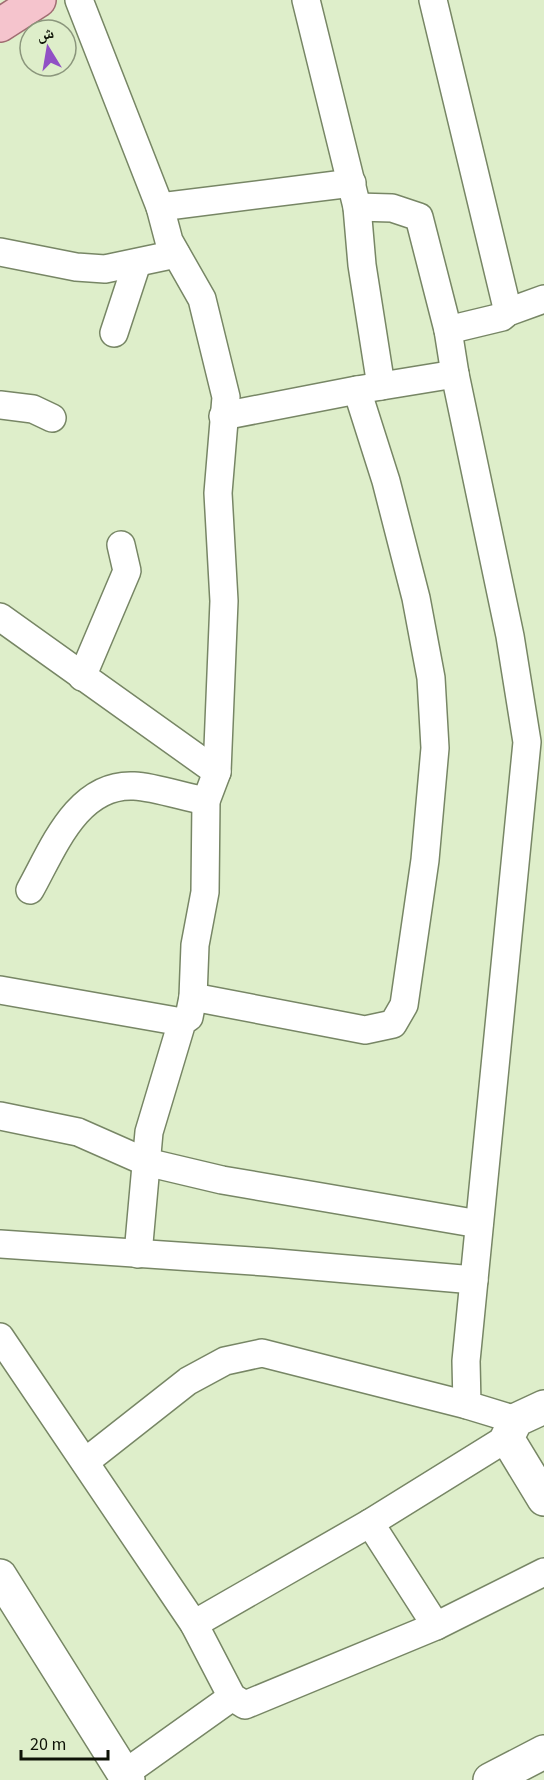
<svg xmlns="http://www.w3.org/2000/svg" width="544" height="1780" font-family="'Source Sans 3','Noto Naskh Arabic',sans-serif">
	<style>
		.lines { fill: none; stroke-linecap: round; stroke-linejoin: round }
		.minor-casing { stroke: #778665; stroke-width: 30 }
		.tertiary-casing { stroke: #778665; stroke-width: 36 }
		.primary-casing { stroke: #a06d72; stroke-width: 36 }
		.minor { stroke: #fff; stroke-width: 27 }
		.tertiary { stroke: #fff; stroke-width: 33 }
		.primary { stroke: #f5c4cd; stroke-width: 33 }
	</style>
	<rect width="100%" height="100%" fill="#deeeca"/>
	<g class="lines">
		<g class="minor-casing">
			<g id="minor">
				<path d="M79,0L160,207L169,241L202,299L226,397L218,493L224,601L217,772L206,801L205,892L195,945L193,997L189,1017L182,1022L149,1132L138,1254"/>
				<path d="M306,0L357,207L362,265L381,386"/>
				<path d="M433,0L508,312"/>
				<path d="M160,207L352,183"/>
				<path d="M357,207L392,208L419,217L448,330L455,374L510,636L527,742L466,1361L467,1405L516,1420"/>
				<path d="M0,252L76,267L105,269L176,254"/>
				<path d="M448,330L502,317L508,312L544,299"/>
				<path d="M114,333L137,263"/>
				<path d="M0,405L33,409L52,418"/>
				<path d="M223,416L357,390L455,374"/>
				<path d="M0,617L217,772"/>
				<path d="M82,677L127,571L121,545"/>
				<path d="M30,890C53,849 77,783 134,786C155,787 184,797 206,801"/>
				<path d="M0,990L182,1022"/>
				<path d="M193,997L365,1030L393,1024L404,1005L425,860L435,748L431,678L416,598L386,481L357,390"/>
				<path d="M0,1116L78,1132L146,1162L222,1180L479,1224"/>
				<path d="M0,1244L266,1262L474,1280"/>
				<path d="M0,1337L194,1624L232,1697L245,1705L436,1626L544,1572"/>
				<path d="M85,1462L188,1381L225,1361L262,1353L467,1405"/>
				<path d="M370,1523L436,1626"/>
				<path d="M194,1624L370,1523L507,1438"/>
				<path d="M124,1774L232,1697"/>
			</g>
		</g>
		<g class="tertiary-casing">
			<g id="tertiary">
				<path d="M544,1407L516,1420L507,1438L544,1499"/>
				<path d="M0,1576L128,1780"/>
				<path d="M490,1780L544,1752"/>
			</g>
		</g>
		<g class="primary-casing">
			<path id="primary" d="M0,25L39,0"/>
		</g>
		<use href="#minor" class="minor"/>
		<use href="#tertiary" class="tertiary"/>
		<use href="#primary" class="primary"/>
	</g>
	<g transform="translate(48 48) rotate(349)"><circle r="28" fill="#deeeca" stroke="#8b967c" stroke-width="1.5"/>
	<path d="M0-4.5L10 22L0 15L-10 22Z" fill="#9150c5"/>
	<text y="-9" font-size="16" font-weight="bold" text-anchor="middle" fill="#0e1307">ش</text>
	</g>
	<path d="M21 1750v9h87v-9" fill="none" stroke="#0e1307" stroke-width="3"/>
	<text x="30" y="1750" font-size="18" fill="#0e1307" stroke="#deeeca" stroke-width="4.5" paint-order="stroke">20 m</text>
</svg>
